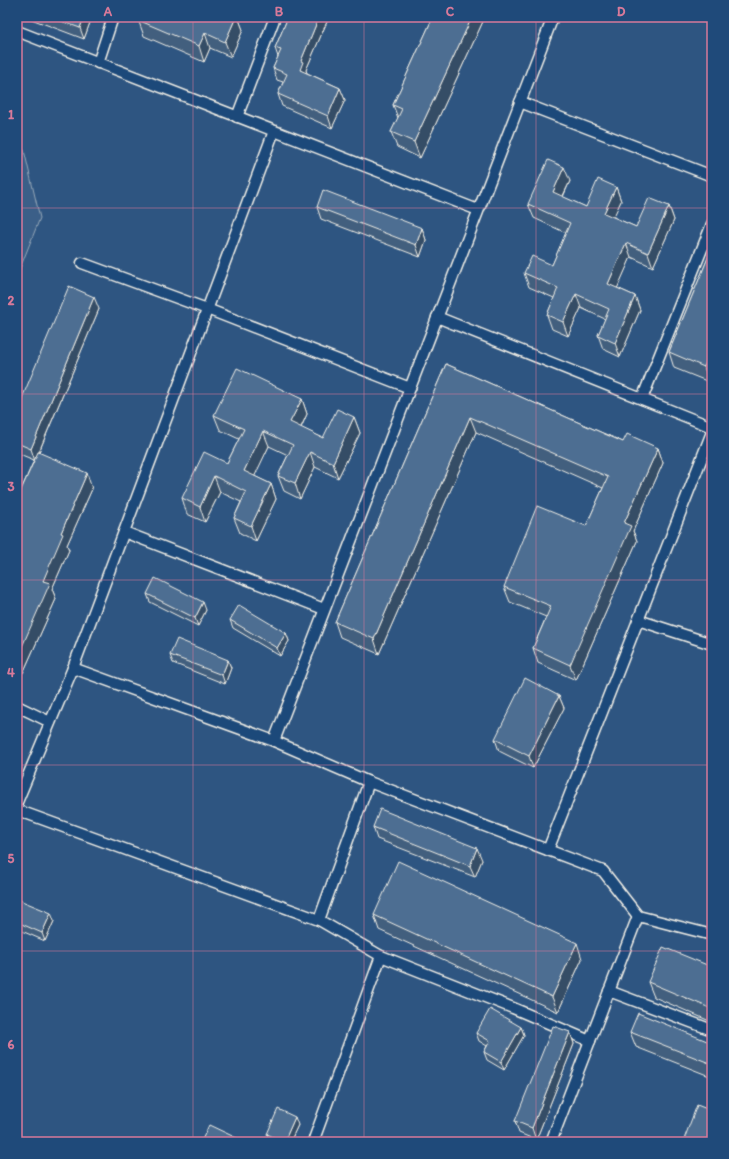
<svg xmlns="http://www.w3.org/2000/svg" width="729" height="1159" font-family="Itim,sans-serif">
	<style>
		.built { fill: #2d5581 }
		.green { fill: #3a5f88; stroke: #97a8b8 }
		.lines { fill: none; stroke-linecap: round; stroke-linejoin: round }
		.lane-casing { stroke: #f4f1e8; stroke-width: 13 }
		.lane { stroke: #1f4a7a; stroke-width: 10 }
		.wall { fill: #425f7e; stroke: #f4f1e8 }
		.shaded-wall { fill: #364d66; stroke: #f4f1e8 }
		.building { fill: #4d6e92; stroke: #f4f1e8 }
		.grid { fill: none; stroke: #d87a9a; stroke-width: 1; stroke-opacity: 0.55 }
		.neatline { fill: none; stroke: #d87a9a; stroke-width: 1.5 }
		.grid-label { font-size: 13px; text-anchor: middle; font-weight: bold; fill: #d87a9a }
	</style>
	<rect width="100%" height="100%" fill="#1f4a7a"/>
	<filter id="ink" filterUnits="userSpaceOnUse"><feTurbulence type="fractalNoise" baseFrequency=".025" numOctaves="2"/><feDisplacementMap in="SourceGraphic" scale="8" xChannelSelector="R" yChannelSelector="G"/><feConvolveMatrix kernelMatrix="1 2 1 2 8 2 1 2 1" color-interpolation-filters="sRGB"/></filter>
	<g filter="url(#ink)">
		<rect class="built" x="17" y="17" width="695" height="1125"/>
		<path class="green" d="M17,144L24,150L40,218L17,276Z"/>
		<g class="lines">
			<g class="lane-casing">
				<g id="lane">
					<path d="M17,31L478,210"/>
					<path d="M98,63L113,17"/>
					<path d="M520,102L712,176"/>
					<path d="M237,117L275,17"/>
					<path d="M82,263L207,309L410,388"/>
					<path d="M437,317L712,427"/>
					<path d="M642,399L712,224"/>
					<path d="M124,532L324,609"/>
					<path d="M638,620L712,644"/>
					<path d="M73,668L274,741L369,782L603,871L638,916L712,935"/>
					<path d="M17,706L50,722"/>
					<path d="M274,741L553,17"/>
					<path d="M17,802L73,668L274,131"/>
					<path d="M17,810L319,920"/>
					<path d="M548,850L712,432"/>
					<path d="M381,956L513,1008L590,1041"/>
					<path d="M609,991L712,1030"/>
					<path d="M313,1142L381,956L319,920L369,782"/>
					<path d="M551,1142L638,916"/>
				</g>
			</g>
			<use href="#lane" class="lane"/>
		</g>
		<g class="wall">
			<path d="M26,17H92L84,39Z"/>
			<path d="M128,17H238L243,30L231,57L210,48L204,62L144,36L139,22Z"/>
			<path d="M288,17H329L306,70L307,73L340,88L345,100L332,128L282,106L278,94L283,82L277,80L273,68L278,57L275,48Z"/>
			<path d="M433,17H485L420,158L397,147L391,132L398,118L393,105Z"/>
			<path d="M570,181L563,197L586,207L616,187L621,201L613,217L636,227L669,206L674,220L653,267L631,257L617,288L635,296L640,310L620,357L603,349L598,335L605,319L581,308L568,336L552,329L547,315L554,298L529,287L524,273L552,265L566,233L534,218L528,204Z"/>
			<path d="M317,207L422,228L426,240L420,257L321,219Z"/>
			<path d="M712,248V376L709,382L674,368L669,352Z"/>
			<path d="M99,309L39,452L92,489L67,545L69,550L52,589L56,599L23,673L17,671V499L34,460L17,453V410Z"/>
			<path d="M446,364L623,442L658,448L663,463L633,531L637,541L576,680L538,663L533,648L546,617L510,602L504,587L586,526L603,488L476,432L379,654L340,637L335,622Z"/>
			<path d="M302,399L307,414L301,428L323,438L354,417L360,433L338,478L315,467L300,499L284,491L278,476L288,455L269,446L254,476L271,484L276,499L256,541L240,533L234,518L241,502L220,492L205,522L187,514L182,498L227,463L239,439L220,430L214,415Z"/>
			<path d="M147,594L206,610L198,626L150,602Z"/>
			<path d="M230,620L286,633L289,641L280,656L233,628Z"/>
			<path d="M170,655L228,660L231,668L225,684L173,663Z"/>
			<path d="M559,696L564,708L533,768L499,751L495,739Z"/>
			<path d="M373,827L482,860L475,877L377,839Z"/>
			<path d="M17,899L54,921L45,941L17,929Z"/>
			<path d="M374,915L582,959L558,1012L379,930Z"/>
			<path d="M712,967V1022L654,997L648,982Z"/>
			<path d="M521,1027L524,1035L504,1070L487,1060L484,1052L487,1046L479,1041L476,1033Z"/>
			<path d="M570,1032L574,1044L536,1140L519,1133L515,1121Z"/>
			<path d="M630,1032L712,1043V1077L636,1047Z"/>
			<path d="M298,1125L290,1142H270L267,1134Z"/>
		</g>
		<g class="shaded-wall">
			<path d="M84,17H92L84,39L80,28Z"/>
			<path d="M236,17H238L243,30L231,57L225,42Z"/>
			<path d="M319,17H329L306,70L307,74L300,70L301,61Z"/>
			<path d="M472,17H485L420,158L414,142Z"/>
			<path d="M205,33L210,48L204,62L199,46Z"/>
			<path d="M340,88L345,100L332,128L328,116Z"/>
			<path d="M564,167L570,181L558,206L553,192Z"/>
			<path d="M616,187L621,201L609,227L604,213Z"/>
			<path d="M669,206L674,220L653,267L648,253Z"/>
			<path d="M422,228L426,240L420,257L416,245Z"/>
			<path d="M626,243L631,257L613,298L608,284Z"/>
			<path d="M576,294L581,308L568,336L563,322Z"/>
			<path d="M635,296L640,310L620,357L615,343Z"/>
			<path d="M94,297L99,309L35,461L31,449Z"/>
			<path d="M712,347V376L709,382L704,367Z"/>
			<path d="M302,399L307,414L296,438L290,422Z"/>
			<path d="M354,417L360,433L338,478L333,463Z"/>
			<path d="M470,417L476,432L379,654L374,639Z"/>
			<path d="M263,431L269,446L250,486L244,471Z"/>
			<path d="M658,448L663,463L633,531L637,541L576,680L570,665L624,523Z"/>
			<path d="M310,452L315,467L300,499L295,483Z"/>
			<path d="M87,473L92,489L67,545L69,550L52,589L56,599L23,673L17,658L43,581L61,533Z"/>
			<path d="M214,476L220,492L205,522L200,507Z"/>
			<path d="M271,484L276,499L256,541L251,526Z"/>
			<path d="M203,602L206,610L198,626L195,618Z"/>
			<path d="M286,633L289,641L280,656L277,648Z"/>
			<path d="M228,660L231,668L225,684L222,675Z"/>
			<path d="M559,696L564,708L533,768L529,756Z"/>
			<path d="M477,848L482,860L475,877L470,866Z"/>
			<path d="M51,913L54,921L45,941L42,933Z"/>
			<path d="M577,943L582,959L558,1012L552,997Z"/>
			<path d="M521,1027L524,1035L504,1070L501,1062Z"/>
			<path d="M570,1032L574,1044L536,1140L532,1128Z"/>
			<path d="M295,1117L298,1125L290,1142H284Z"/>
		</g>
		<g class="building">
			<path d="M50,17H84L80,28Z"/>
			<path d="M139,17H236L225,42L205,33L199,46L138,20Z"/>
			<path d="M288,17H319L301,61L303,62L300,70L340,88L328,116L278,94L287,74L273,68L281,50L275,48Z"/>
			<path d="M433,17H472L414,142L391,132L402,109L393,105Z"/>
			<path d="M548,160L564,167L553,192L586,207L598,179L616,187L604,213L636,227L649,198L669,206L648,253L626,243L608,284L635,296L615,343L598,335L609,309L576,294L563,322L547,315L558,288L524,273L532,256L552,265L570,223L528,204Z"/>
			<path d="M323,190L422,228L416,245L317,207Z"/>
			<path d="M712,248V347L704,367L669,352Z"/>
			<path d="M69,286L94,297L31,449L17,443V410Z"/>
			<path d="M446,364L623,442L627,434L658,448L624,523L631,526L570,665L533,648L551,606L504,587L537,506L586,526L608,477L470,417L374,639L335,622Z"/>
			<path d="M237,368L302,399L290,422L323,438L337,409L354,417L333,463L310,452L295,483L278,476L293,445L263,431L244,471L271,484L251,526L234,518L246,492L214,476L200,507L182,498L204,452L227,463L244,429L214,415Z"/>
			<path d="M38,452L87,473L61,533L63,534L43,581L50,583L17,658V499Z"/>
			<path d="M155,578L203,602L195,618L147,594Z"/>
			<path d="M239,605L286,633L277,648L230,620Z"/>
			<path d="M177,639L228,660L222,675L170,655Z"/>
			<path d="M525,678L559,696L529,756L495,739Z"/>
			<path d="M380,809L477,848L470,866L373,827Z"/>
			<path d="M398,861L577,943L552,997L374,915Z"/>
			<path d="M17,899L51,913L42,933L17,922Z"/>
			<path d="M663,947L712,967V1009L648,982Z"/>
			<path d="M490,1009L521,1027L501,1062L484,1052L490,1041L476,1033Z"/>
			<path d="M638,1013L712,1043V1064L630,1032Z"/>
			<path d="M553,1026L570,1032L532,1128L515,1121Z"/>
			<path d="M697,1105L712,1111V1142H683Z"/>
			<path d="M278,1109L295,1117L284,1142L267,1134Z"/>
			<path d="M209,1125L245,1142H201Z"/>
		</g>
	</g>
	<path class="grid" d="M193,17V1142M364,17V1142M536,17V1142M17,208H712M17,394H712M17,580H712M17,765H712M17,951H712"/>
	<rect width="729" height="1159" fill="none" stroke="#1f4a7a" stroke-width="44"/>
	<rect x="22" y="22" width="685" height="1115" class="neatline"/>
	<g class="grid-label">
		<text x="108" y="16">A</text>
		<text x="279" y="16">B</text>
		<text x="450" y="16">C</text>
		<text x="621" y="16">D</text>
		<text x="11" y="119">1</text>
		<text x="11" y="305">2</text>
		<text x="11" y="491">3</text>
		<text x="11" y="677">4</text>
		<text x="11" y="863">5</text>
		<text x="11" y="1049">6</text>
	</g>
</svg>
